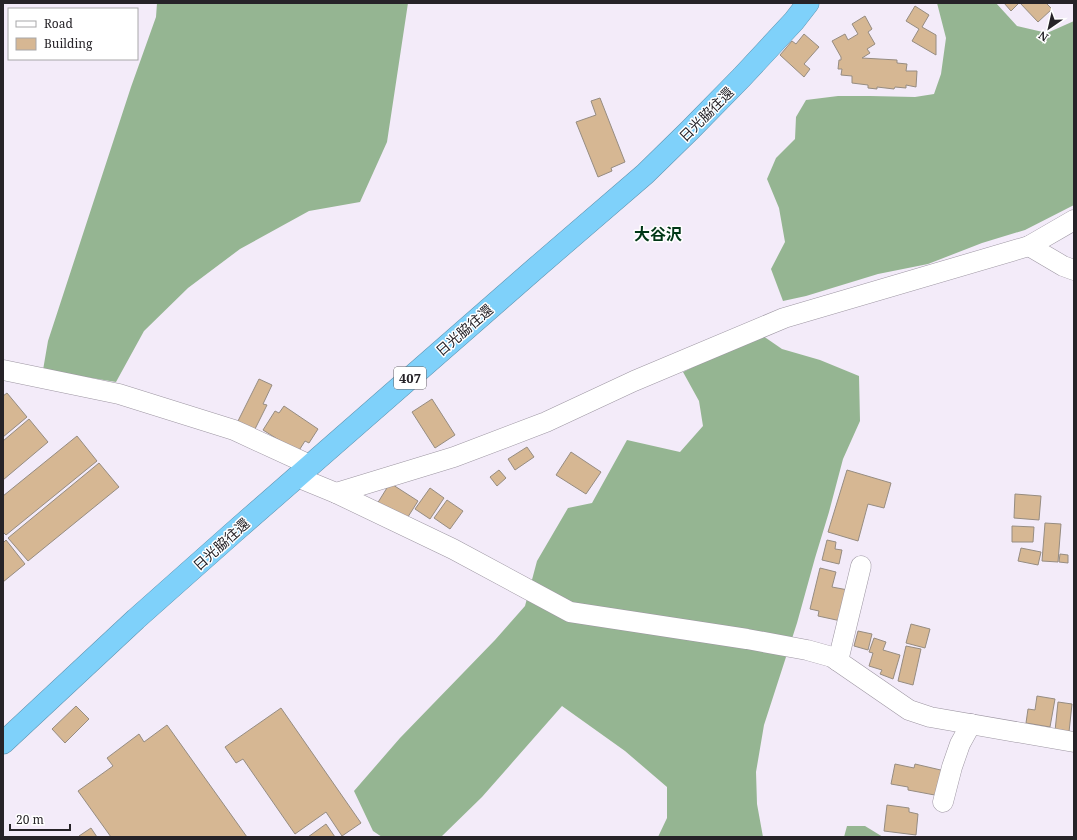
<svg xmlns="http://www.w3.org/2000/svg" width="1077" height="840" font-family="'Noto Serif','Noto Sans JP',serif">
	<style>
		.forest { fill: #95b592 }
		.building { fill: #d6b793; stroke: #968c81 }
		.lines { fill: none; stroke-linecap: round; stroke-linejoin: round }
		.minor-casing { stroke: #9d96a2; stroke-width: 21 }
		.highway-casing { stroke: #6094b0; stroke-width: 23 }
		.minor { stroke: #fff; stroke-width: 20 }
		.highway { stroke: #7fd1fa; stroke-width: 22 }
		.labels { text-anchor: middle; dominant-baseline: central; stroke-width: 3; stroke-linejoin: round; paint-order: stroke }
		.shield { fill: #fff; stroke: #676568; stroke-width: 1 }
		.shield-label { font-size: 13px; font-weight: bold; fill: #262328 }
		.street-label { font-size: 14px; fill: #262328; stroke: #fff }
		.quarter-label { font-size: 16px; font-weight: bold; fill: #003716; stroke: #fff }
	</style>
	<rect width="100%" height="100%" fill="#f3ebf9"/>
	<g class="forest">
		<path d="M157,3H408L387,142L360,202L309,211L240,249L188,288L144,331L116,382L43,370L48,341L131,87L156,17Z"/>
		<path d="M937,3H996L1017,26L1047,33L1074,21V205L1025,230L982,243L928,264L878,274L806,296L783,301L771,269L785,242L779,208L767,179L776,158L795,139L796,117L806,100L838,96H870L915,97L934,94L941,74L946,38Z"/>
		<path d="M760,334L782,349L820,360L859,376L860,421L843,459L829,512L815,558L797,623L764,725L756,772L757,804L763,837H658L667,818V787L625,751L562,706L482,797L441,837H382L373,831L354,791L400,738L495,640L525,606L537,561L568,508L592,503L627,440L680,452L703,426L699,401L683,372Z"/>
		<path d="M847,826H865L883,837H844Z"/>
	</g>
	<g class="building">
		<path d="M1004,3H1019L1011,11Z"/>
		<path d="M1020,3H1046L1052,9L1038,22Z"/>
		<path d="M915,6L929,15L922,27L936,35V55L912,41L919,29L906,21Z"/>
		<path d="M865,16L872,29L868,32L875,44L867,49L870,53L862,58L897,60V63L907,64L906,71H917L916,87L906,85V88L895,87L894,89L877,87V89L868,88V85L852,83V76L841,75L842,69H838L839,60H841V57L832,41L845,34L848,40L858,34L852,24Z"/>
		<path d="M804,34L819,47L804,64L810,69L804,77L780,55L792,41L796,44Z"/>
		<path d="M600,98L625,162L611,168L612,171L598,177L576,122L596,115L591,101Z"/>
		<path d="M259,379L272,385L263,404L267,405L254,431L237,423Z"/>
		<path d="M7,393L27,417L3,437V396Z"/>
		<path d="M432,399L455,435L435,448L412,412Z"/>
		<path d="M284,406L318,429L309,443L305,441L298,452L263,430L275,411L279,413Z"/>
		<path d="M29,419L48,442L3,480V441Z"/>
		<path d="M77,436L97,461L6,535L3,532V496Z"/>
		<path d="M527,447L534,457L515,470L508,459Z"/>
		<path d="M571,452L601,472L586,494L556,475Z"/>
		<path d="M99,463L119,487L28,561L8,538Z"/>
		<path d="M499,470L506,478L497,486L490,477Z"/>
		<path d="M847,470L891,483L884,508L868,504L858,541L828,532Z"/>
		<path d="M390,483L418,501L406,520L377,504Z"/>
		<path d="M430,488L444,498L430,519L415,509Z"/>
		<path d="M1015,494L1041,496L1039,520L1014,518Z"/>
		<path d="M447,500L463,511L450,529L434,518Z"/>
		<path d="M1045,523L1061,524L1058,562L1042,561Z"/>
		<path d="M1012,526L1034,527L1033,542H1012Z"/>
		<path d="M6,540L25,564L3,582V543Z"/>
		<path d="M827,540L836,542L835,549L842,550L839,564L822,560Z"/>
		<path d="M1021,548L1041,552L1038,565L1018,561Z"/>
		<path d="M1060,554L1068,555V563L1059,562Z"/>
		<path d="M820,568L836,572L832,587L848,590L841,621L818,616L819,611L810,609Z"/>
		<path d="M911,624L930,629L925,648L906,643Z"/>
		<path d="M858,631L872,634L868,650L854,646Z"/>
		<path d="M874,638L886,642L883,650L900,655L893,679L880,674L882,670L869,666L873,653L869,652Z"/>
		<path d="M906,646L921,649L913,685L898,681Z"/>
		<path d="M1037,696L1055,699L1050,727L1026,723L1028,709L1035,710Z"/>
		<path d="M1058,702L1072,704L1069,732L1055,731Z"/>
		<path d="M76,706L89,719L65,743L52,729Z"/>
		<path d="M281,708L361,823L342,836L326,812L295,834L243,759L236,763L225,747Z"/>
		<path d="M167,725L247,837H111L78,791L113,766L107,758L139,734L144,742Z"/>
		<path d="M895,764L914,768L915,764L945,771L940,796L908,790V787L891,784Z"/>
		<path d="M887,805L909,808V812L918,814L916,835L884,831Z"/>
		<path d="M326,824L335,837H308Z"/>
		<path d="M91,828L97,837H79V836Z"/>
	</g>
	<g class="lines">
		<g class="minor-casing">
			<g id="minor">
				<path d="M1029,246L1063,266L1074,270"/>
				<path d="M3,370L119,394L234,430L310,465"/>
				<path d="M297,477L336,493L453,549L570,612L747,639L807,650L832,657L909,710L930,717L1074,742"/>
				<path d="M336,493L454,457L546,422L634,381L784,318L1029,246L1074,220"/>
				<path d="M838,661L861,566"/>
				<path d="M943,802L952,767L960,744L971,724"/>
			</g>
		</g>
		<g class="highway-casing">
			<path id="highway" d="M3,743L136,619L234,532L537,267L645,174L690,130L742,77L794,21L808,3"/>
		</g>
		<use href="#minor" class="minor"/>
		<use href="#highway" class="highway"/>
	</g>
	<g class="labels">
		<rect class="shield" x="394" y="367" width="32" height="22" rx="3"/>
		<g class="shield-label">
			<text x="410" y="378">407</text>
		</g>
		<g class="street-label">
			<text transform="translate(706 114) rotate(-45)">日光脇往還</text>
			<text transform="translate(464 330) rotate(-41)">日光脇往還</text>
			<text transform="translate(221 544) rotate(-42)">日光脇往還</text>
		</g>
		<g class="quarter-label">
			<text x="658" y="234">大谷沢</text>
		</g>
	</g>
	<rect width="1077" height="840" fill="none" stroke="#262328" stroke-width="8"/>
	<rect x="8" y="8" width="130" height="52" fill="#ffffff" stroke="#a8a7a9"/>
	<rect x="16" y="21" width="20" height="6" fill="#ffffff" stroke="#a8a7a9"/>
	<text x="44" y="28" font-size="12" fill="#262328">Road</text>
	<rect x="16" y="38" width="20" height="12" fill="#d6b793" stroke="#a8a7a9"/>
	<text x="44" y="48" font-size="12" fill="#262328">Building</text>
	<g transform="translate(1049 28) rotate(214)" stroke="#ffffff" stroke-width="3" paint-order="stroke">
	<path d="M0-3L7 15L0 10L-7 15Z" fill="#262328"/>
	<text y="-6" font-size="11" font-weight="bold" text-anchor="middle" fill="#262328">N</text>
	</g>
	<path d="M10 824v6h60v-6" fill="none" stroke="#262328" stroke-width="2"/>
	<text x="16" y="824" font-size="12" fill="#262328" stroke="#ffffff" stroke-width="3" paint-order="stroke">20 m</text>
</svg>
